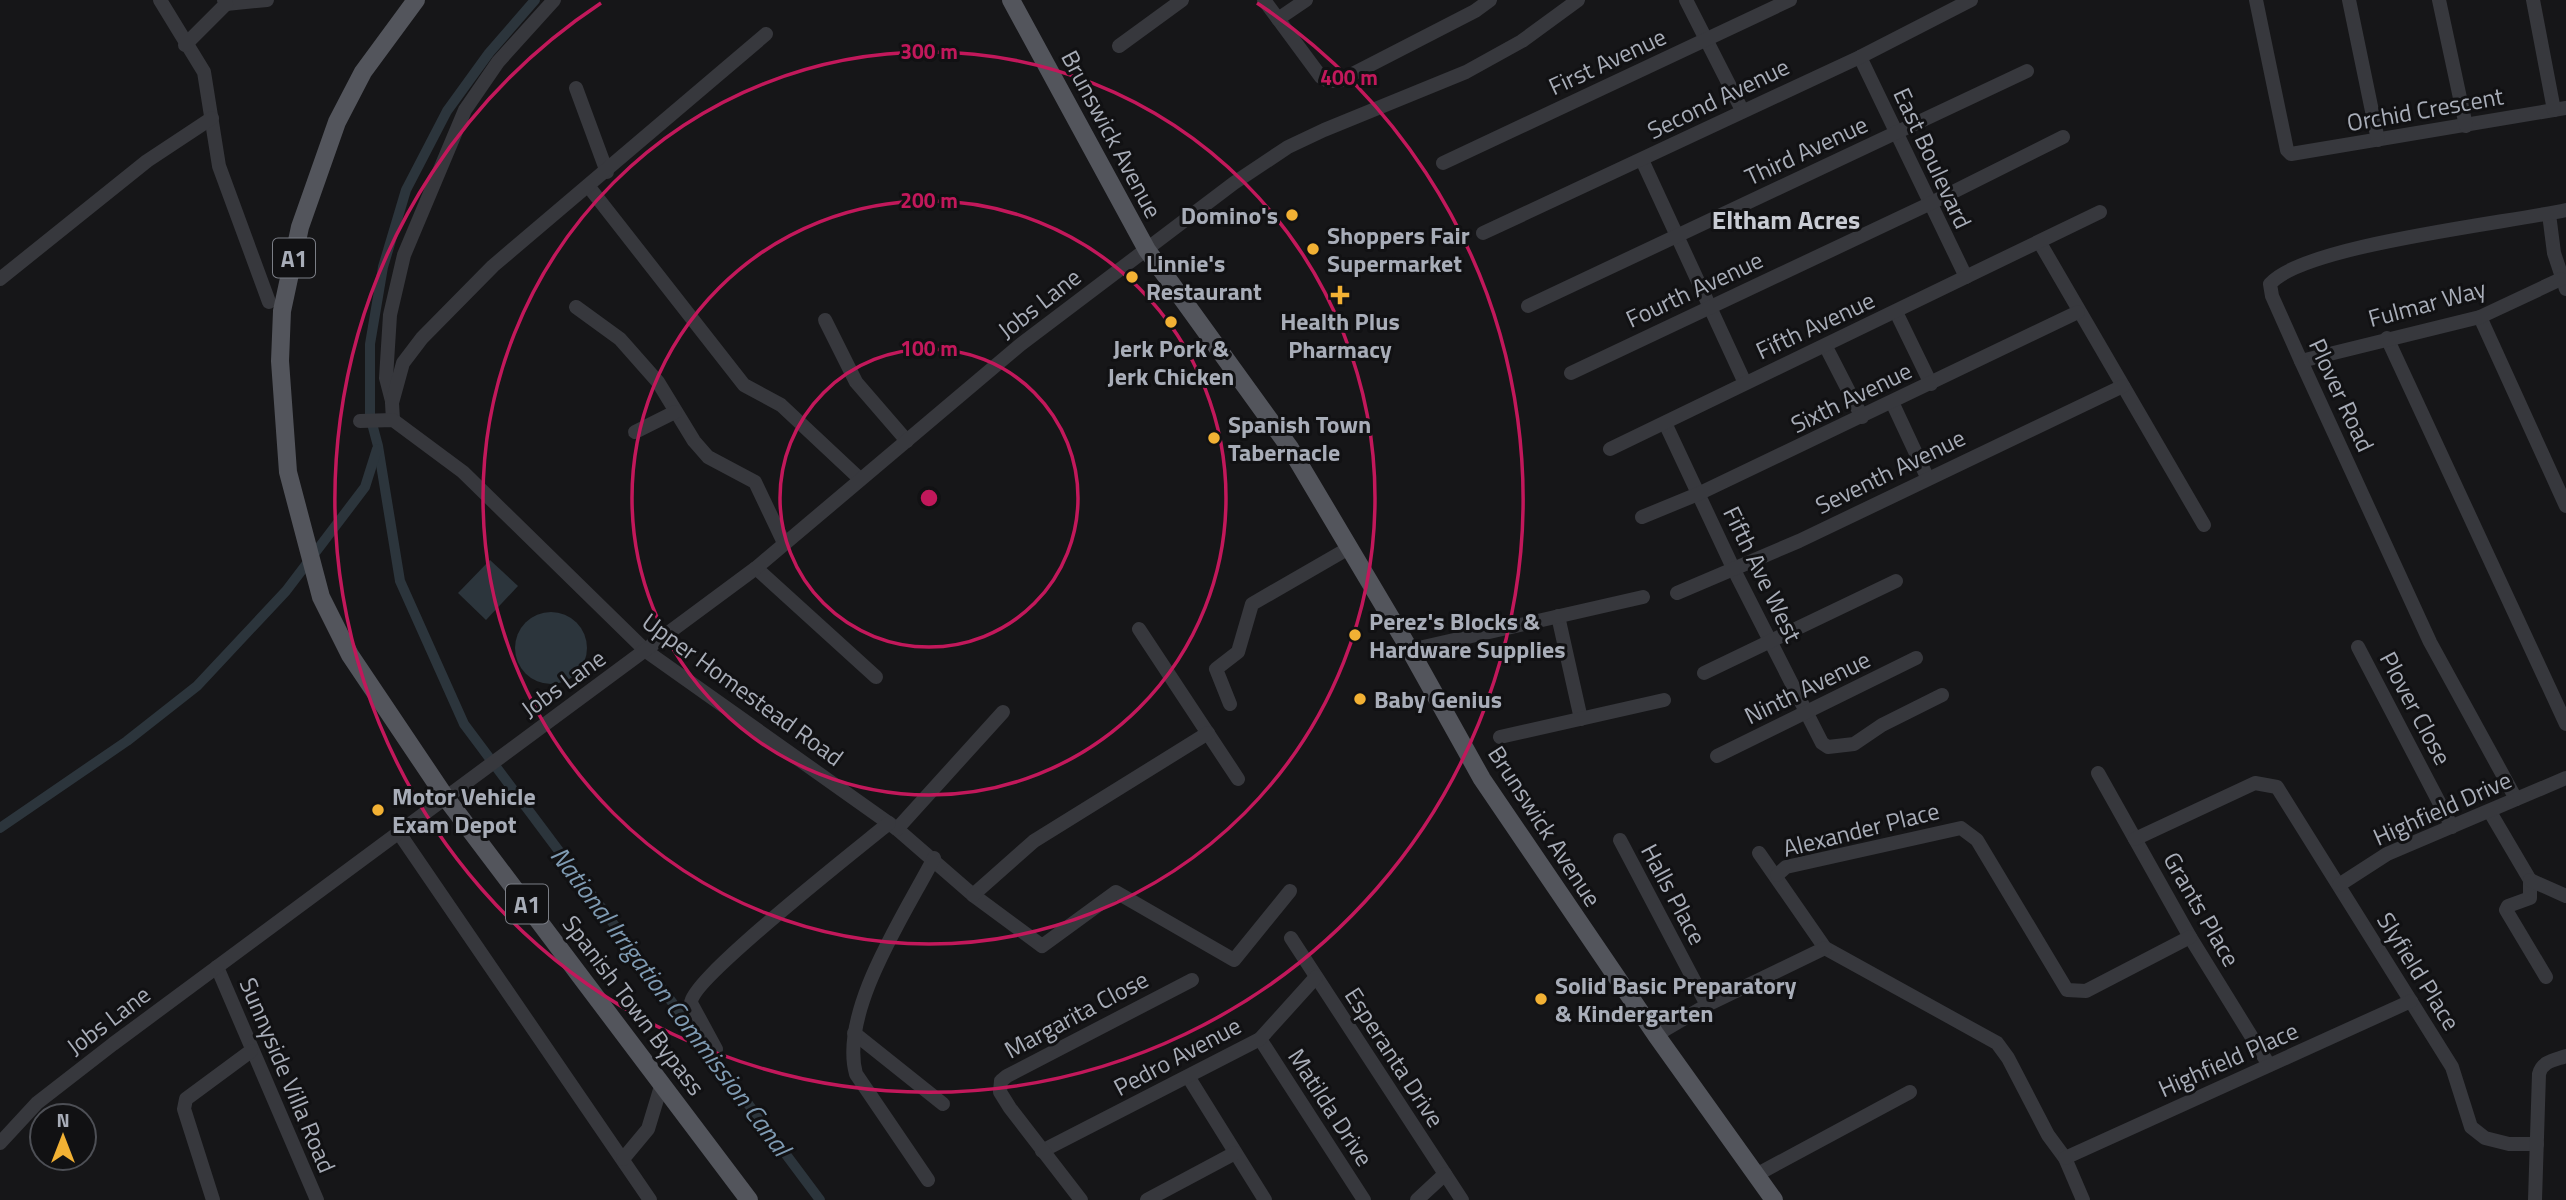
<svg xmlns="http://www.w3.org/2000/svg" width="2566" height="1200" font-family="'Titillium Web',sans-serif">
	<style>
		.water { fill: #2c353c }
		.lines { fill: none; stroke-linecap: round; stroke-linejoin: round }
		.canal { stroke: #2c353c; stroke-width: 10 }
		.minor { stroke: #37383d; stroke-width: 14 }
		.major { stroke: #53555c; stroke-width: 18 }
		.ring { fill: none; stroke: #c2185b; stroke-width: 3.5 }
		.poi-dot { fill: #f2b134; stroke: #111113; stroke-width: 2.5 }
		.labels { text-anchor: middle; dominant-baseline: central; stroke-width: 6; stroke-linejoin: round; paint-order: stroke }
		.shield { fill: #111113; stroke: #7b7e86; stroke-width: 2 }
		.shield-label { font-size: 23px; font-weight: bold; fill: #a8adb8 }
		.street-label { font-size: 24px; fill: #a8adb8; stroke: #111113 }
		.poi-label { font-size: 24px; font-weight: bold; fill: #a8adb8; stroke: #111113; text-anchor: start }
		.neighbourhood-label { font-size: 26px; font-weight: bold; fill: #c9ccd4; stroke: #111113 }
		.water-label { font-size: 26px; font-style: italic; fill: #7f9bb3; stroke: #111113 }
		.centre { fill: #c2185b; stroke: #111113; stroke-width: 3.5 }
		.ring-label { font-size: 21px; text-anchor: middle; font-weight: bold; fill: #c2185b; stroke: #111113; stroke-width: 6; stroke-linejoin: round; paint-order: stroke }
	</style>
	<rect width="100%" height="100%" fill="#161618"/>
	<g class="water">
		<path d="M490,560L518,586L486,620L458,593Z"/>
		<circle cx="551" cy="648" r="36"/>
	</g>
	<g class="lines">
		<g class="canal">
			<path d="M535,0L489,53L447,111L406,190L383,267L370,344V416L378,446L400,581L464,724L820,1200"/>
			<path d="M0,828L127,741L197,686L286,591L365,487L377,449"/>
		</g>
		<g class="minor">
			<path d="M160,0L204,72L219,166L269,302"/>
			<path d="M1264,0L1321,77L1328,81H1339L1475,11L1490,0"/>
			<path d="M1686,0L1742,110"/>
			<path d="M2256,0L2287,150L2291,154L2566,108"/>
			<path d="M2349,0L2378,140"/>
			<path d="M2439,0L2466,126"/>
			<path d="M2533,0L2554,110"/>
			<path d="M226,4L267,0"/>
			<path d="M1278,19L1306,0"/>
			<path d="M185,45L226,4L224,0"/>
			<path d="M1119,46L1182,0"/>
			<path d="M1860,57L1966,277"/>
			<path d="M576,88L607,172"/>
			<path d="M1642,160L1745,383"/>
			<path d="M1443,163L1790,0"/>
			<path d="M589,187L744,385L781,405L860,479"/>
			<path d="M2549,214L2554,253L2566,289"/>
			<path d="M1483,233L1860,57L1971,0"/>
			<path d="M2040,243L2204,525"/>
			<path d="M0,279L147,161L212,118"/>
			<path d="M1528,306L2027,71"/>
			<path d="M576,307L620,339L658,382L694,441L708,457L755,482L784,543"/>
			<path d="M1896,312L1931,384"/>
			<path d="M2480,317L2566,506"/>
			<path d="M825,320L856,382L907,441"/>
			<path d="M2387,338L2566,724"/>
			<path d="M1826,347L1862,417"/>
			<path d="M2301,361L2480,317L2561,279"/>
			<path d="M1571,373L1929,204L2063,137"/>
			<path d="M392,401L386,378L390,315L404,255L465,110L498,62L554,0"/>
			<path d="M1892,402L1927,477"/>
			<path d="M393,420L392,403L403,363L422,338L493,266L766,34"/>
			<path d="M360,421L393,420L463,472L646,651L897,829L973,895L1042,946L1116,892L1234,960L1290,891"/>
			<path d="M1665,423L1734,570L1822,743L1828,747L1854,744L1882,725L1942,695"/>
			<path d="M635,432L675,412"/>
			<path d="M1610,449L2100,212"/>
			<path d="M1642,517L1698,494L2078,312"/>
			<path d="M756,568L876,677"/>
			<path d="M1677,593L1799,541L2123,386"/>
			<path d="M1558,616L1581,719"/>
			<path d="M1139,629L1238,779"/>
			<path d="M2358,647L2452,827"/>
			<path d="M1410,650L1643,597"/>
			<path d="M1704,673L1896,581"/>
			<path d="M1230,704L1216,669L1238,652L1252,604L1349,548"/>
			<path d="M1500,737L1664,700"/>
			<path d="M1717,756L1916,658"/>
			<path d="M2098,773L2190,937L2269,1065"/>
			<path d="M2516,799L2430,642L2301,361L2272,296L2270,284C2303,245 2507,223 2566,210"/>
			<path d="M2490,812L2530,880"/>
			<path d="M897,829L1003,712"/>
			<path d="M399,833L650,1200"/>
			<path d="M2135,839L2255,783L2277,787L2452,1067L2471,1127L2485,1138L2509,1144H2537"/>
			<path d="M1620,840L1707,1005"/>
			<path d="M1759,853L1825,948L1997,1043L2008,1058L2048,1135L2065,1158L2083,1200"/>
			<path d="M1777,875L1786,867L1961,828L1977,840L2067,990L2086,991L2190,937"/>
			<path d="M2530,880V898L2508,906L2506,910L2546,977"/>
			<path d="M2530,880L2566,896"/>
			<path d="M2339,885L2387,854L2566,778"/>
			<path d="M973,895L1034,841L1208,733"/>
			<path d="M1291,938L1462,1200"/>
			<path d="M217,967L317,1200"/>
			<path d="M854,1033L943,1104"/>
			<path d="M1656,1035L1707,1005L1825,948"/>
			<path d="M1260,1039L1364,1200"/>
			<path d="M716,1049L691,1003C691,979 860,847 889,823"/>
			<path d="M1189,1078L1265,1200"/>
			<path d="M0,1143L37,1103L113,1044L756,568L1020,345L1234,183L1288,147L1324,130L1466,72L1522,41L1578,0"/>
			<path d="M1042,1151L1260,1039L1316,977"/>
			<path d="M2065,1158L2411,1001"/>
			<path d="M623,1159L648,1129L662,1083"/>
			<path d="M1756,1175L1910,1092"/>
			<path d="M928,1180L856,1074C839,1012 905,914 934,858"/>
			<path d="M213,1200L184,1109L186,1099L251,1051"/>
			<path d="M1081,1200L1010,1108L1000,1092L1001,1081L1007,1076L1192,980"/>
			<path d="M1147,1200L1235,1153"/>
			<path d="M1417,1200L1445,1174"/>
			<path d="M2535,1200L2539,1074C2542,1061 2555,1060 2566,1056"/>
		</g>
		<g class="major">
			<path d="M416,0L363,72L337,122L300,227L282,311L280,361L288,472L321,597L350,655L446,798L749,1200"/>
			<path d="M1011,0L1147,250L1290,448L1410,650L1482,779L1656,1035L1774,1200"/>
		</g>
	</g>
	<g class="ring">
		<circle cx="929" cy="498" r="149"/>
		<circle cx="929" cy="498" r="297"/>
		<circle cx="929" cy="498" r="446"/>
		<path d="M1257 3A594 594 0 1 1 601 3"/>
	</g>
	<g class="poi-dot">
		<circle cx="1292" cy="215" r="7"/>
		<circle cx="1313" cy="249" r="7"/>
		<circle cx="1132" cy="277" r="7"/>
		<path d="M1336.5 284.5h7v7h7v7h-7v7h-7v-7h-7v-7h7z"/>
		<circle cx="1171" cy="322" r="7"/>
		<circle cx="1214" cy="438" r="7"/>
		<circle cx="1355" cy="635" r="7"/>
		<circle cx="1360" cy="699" r="7"/>
		<circle cx="378" cy="810" r="7"/>
		<circle cx="1541" cy="999" r="7"/>
	</g>
	<g class="labels">
		<g class="shield">
			<rect x="273" y="238.5" width="42" height="39" rx="5"/>
			<rect x="506" y="884.5" width="42" height="39" rx="5"/>
		</g>
		<g class="shield-label">
			<text x="294" y="258">A1</text>
			<text x="527" y="904">A1</text>
		</g>
		<g class="street-label">
			<text transform="translate(1607 61) rotate(-25)">First Avenue</text>
			<text transform="translate(1718 98) rotate(-26)">Second Avenue</text>
			<text transform="translate(2425 109) rotate(-10)">Orchid Crescent</text>
			<text transform="translate(1112 134) rotate(62)">Brunswick Avenue</text>
			<text transform="translate(1806 150) rotate(-25)">Third Avenue</text>
			<text transform="translate(1933 158) rotate(65)">East Boulevard</text>
			<text transform="translate(1694 289) rotate(-25)">Fourth Avenue</text>
			<text transform="translate(1039 303) rotate(-38)">Jobs Lane</text>
			<text transform="translate(2427 303) rotate(-15)">Fulmar Way</text>
			<text transform="translate(1815 325) rotate(-25)">Fifth Avenue</text>
			<text transform="translate(2342 395) rotate(65)">Plover Road</text>
			<text transform="translate(1851 397) rotate(-26)">Sixth Avenue</text>
			<text transform="translate(1890 471) rotate(-26)">Seventh Avenue</text>
			<text transform="translate(1763 574) rotate(64)">Fifth Ave West</text>
			<text transform="translate(563 683) rotate(-36)">Jobs Lane</text>
			<text transform="translate(1807 687) rotate(-26)">Ninth Avenue</text>
			<text transform="translate(743 689) rotate(36)">Upper Homestead Road</text>
			<text transform="translate(2416 708) rotate(62)">Plover Close</text>
			<text transform="translate(2442 808) rotate(-24)">Highfield Drive</text>
			<text transform="translate(1545 826) rotate(57)">Brunswick Avenue</text>
			<text transform="translate(1861 829) rotate(-14)">Alexander Place</text>
			<text transform="translate(1674 894) rotate(62)">Halls Place</text>
			<text transform="translate(2202 909) rotate(60)">Grants Place</text>
			<text transform="translate(2419 971) rotate(58)">Slyfield Place</text>
			<text transform="translate(634 1005) rotate(53)">Spanish Town Bypass</text>
			<text transform="translate(1076 1014) rotate(-28)">Margarita Close</text>
			<text transform="translate(108 1020) rotate(-37)">Jobs Lane</text>
			<text transform="translate(1177 1056) rotate(-28)">Pedro Avenue</text>
			<text transform="translate(1395 1057) rotate(57)">Esperanta Drive</text>
			<text transform="translate(2228 1059) rotate(-24)">Highfield Place</text>
			<text transform="translate(288 1075) rotate(67)">Sunnyside Villa Road</text>
			<text transform="translate(1331 1107) rotate(57)">Matilda Drive</text>
		</g>
		<g class="poi-label">
			<text x="1278" y="215" text-anchor="end">Domino's</text>
			<text x="1327" y="235">Shoppers Fair<tspan x="1327" dy="28">Supermarket</tspan></text>
			<text x="1146" y="263">Linnie's<tspan x="1146" dy="28">Restaurant</tspan></text>
			<text x="1340" y="321" text-anchor="middle">Health Plus<tspan x="1340" dy="28">Pharmacy</tspan></text>
			<text x="1171" y="348" text-anchor="middle">Jerk Pork &amp;<tspan x="1171" dy="28">Jerk Chicken</tspan></text>
			<text x="1228" y="424">Spanish Town<tspan x="1228" dy="28">Tabernacle</tspan></text>
			<text x="1369" y="621">Perez's Blocks &amp;<tspan x="1369" dy="28">Hardware Supplies</tspan></text>
			<text x="1374" y="699">Baby Genius</text>
			<text x="392" y="796">Motor Vehicle<tspan x="392" dy="28">Exam Depot</tspan></text>
			<text x="1555" y="985">Solid Basic Preparatory<tspan x="1555" dy="28">&amp; Kindergarten</tspan></text>
		</g>
		<g class="neighbourhood-label">
			<text x="1786" y="219">Eltham Acres</text>
		</g>
		<g class="water-label">
			<text transform="translate(671 1001) rotate(53)">National Irrigation Commission Canal</text>
		</g>
	</g>
	<circle cx="929" cy="498" r="10" class="centre"/>
	<g class="ring-label">
		<text x="929" y="59">300 m</text>
		<text x="1349" y="85">400 m</text>
		<text x="929" y="208">200 m</text>
		<text x="929" y="356">100 m</text>
	</g>
	<g transform="translate(63 1137)"><circle r="33" fill="#111113" stroke="#4d4f55" stroke-width="2"/>
	<path d="M0-5L12 26L0 18L-12 26Z" fill="#f2b134"/>
	<text y="-10" font-size="19" font-weight="bold" text-anchor="middle" fill="#a8adb8">N</text>
	</g>
</svg>
